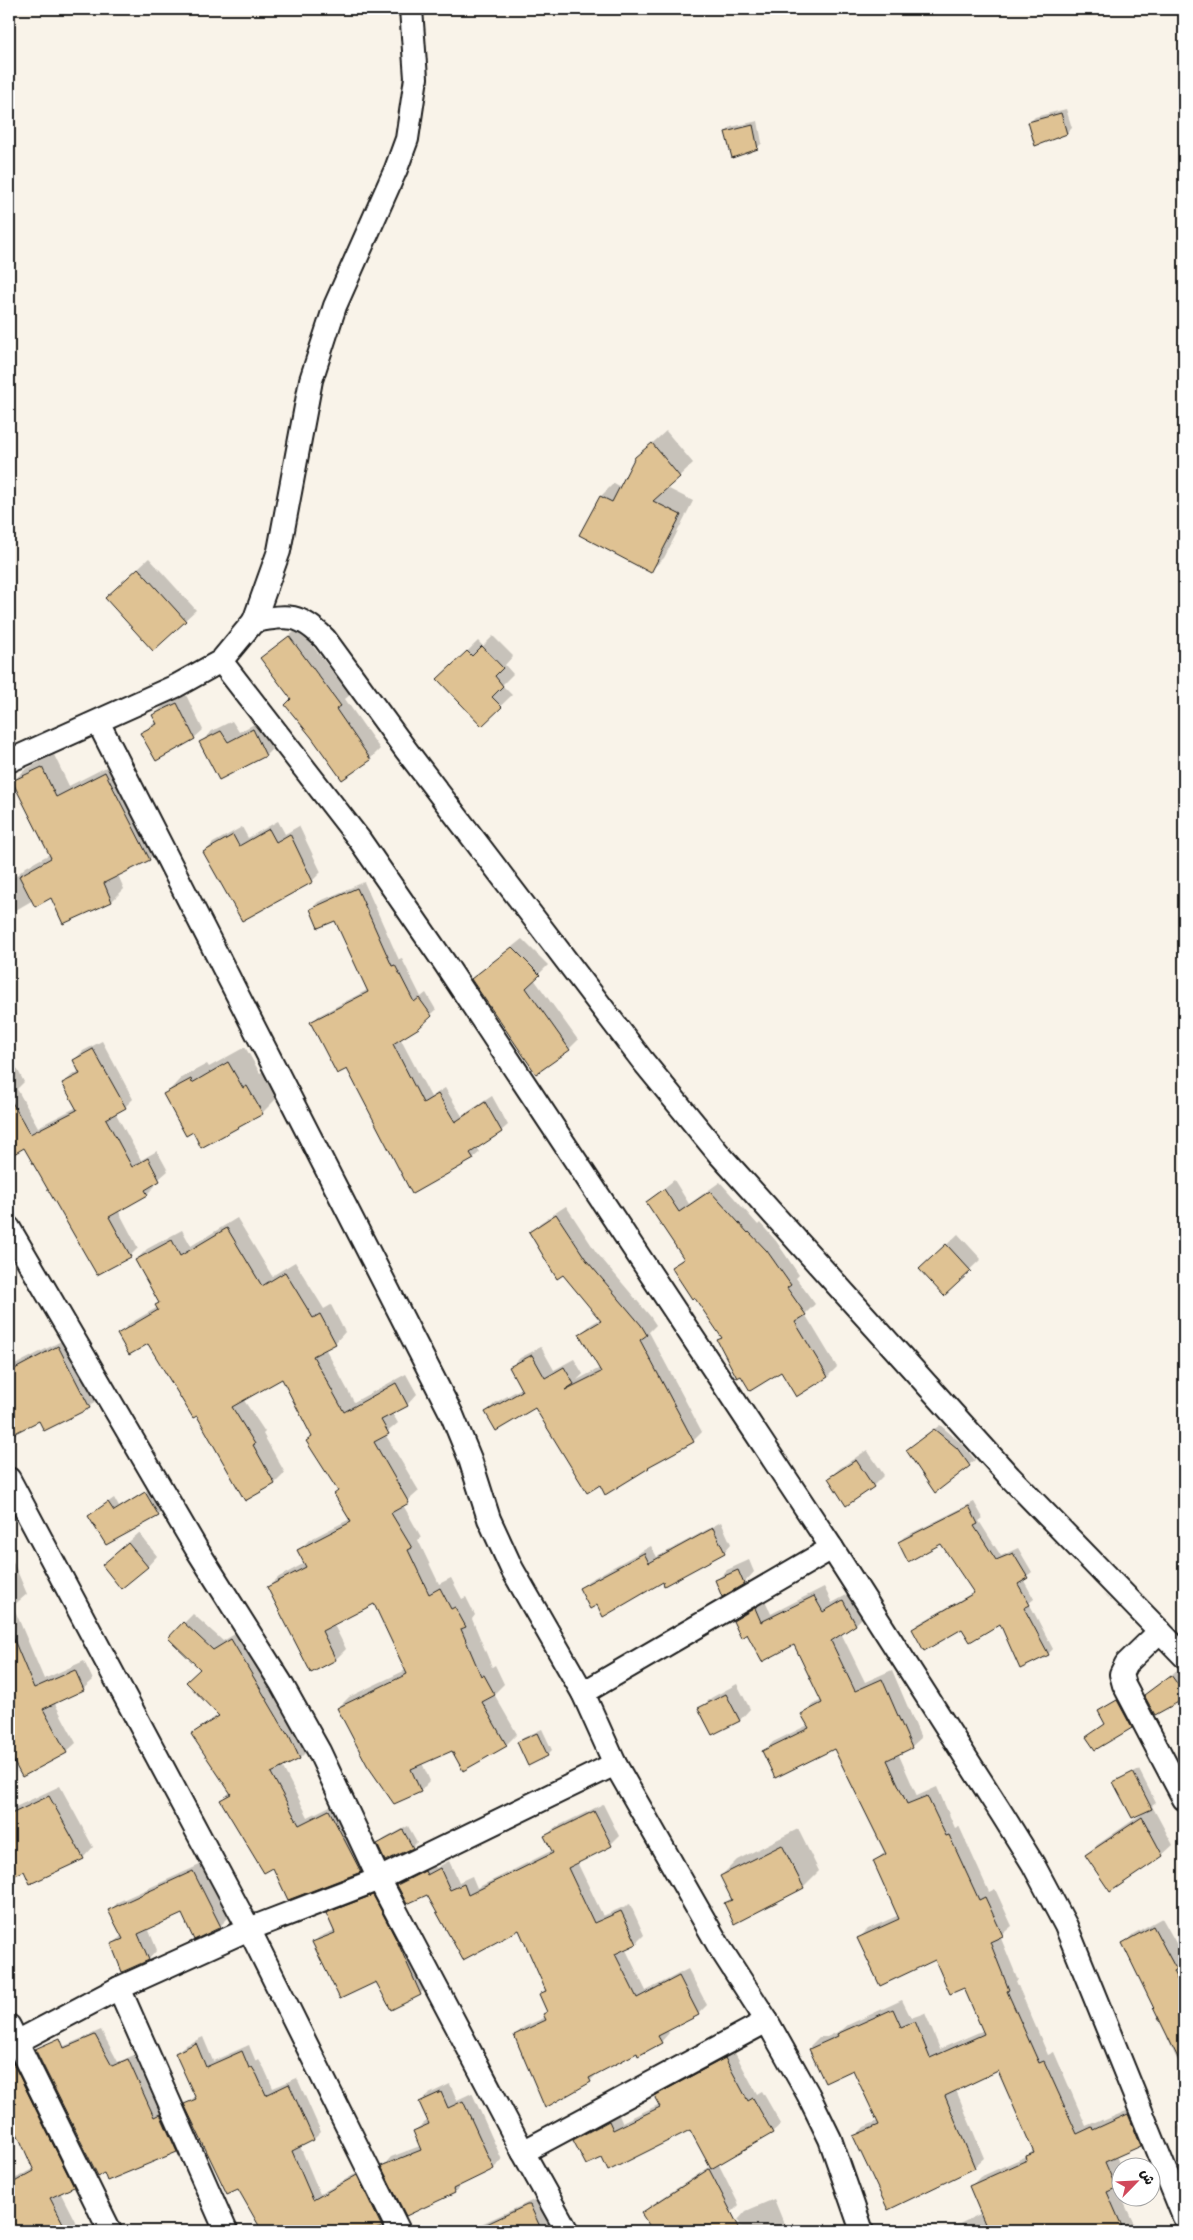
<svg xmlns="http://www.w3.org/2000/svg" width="1193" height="2240" font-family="Caveat,'Playpen Sans Arabic',sans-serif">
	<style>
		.shadow { fill: #0003 }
		.building { fill: #dfc293; stroke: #1c1c1c }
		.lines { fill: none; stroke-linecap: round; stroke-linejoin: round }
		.street-casing { stroke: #1c1c1c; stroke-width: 26 }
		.street { stroke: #fff; stroke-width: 22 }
	</style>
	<rect width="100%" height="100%" fill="#f9f3e9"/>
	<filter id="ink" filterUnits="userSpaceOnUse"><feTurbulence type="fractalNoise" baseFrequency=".02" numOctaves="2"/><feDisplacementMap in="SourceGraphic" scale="10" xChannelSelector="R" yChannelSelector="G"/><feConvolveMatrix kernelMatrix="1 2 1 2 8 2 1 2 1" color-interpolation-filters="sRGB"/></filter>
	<g filter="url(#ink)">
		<g class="shadow">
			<path d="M1066,109L1072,128L1067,133L1030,122L1035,117Z"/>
			<path d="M758,121L762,143L757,148L726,132L731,127Z"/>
			<path d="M666,431L693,463L667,488L693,501L664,558L650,571L601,496L614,483L621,487L636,458Z"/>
			<path d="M149,558L196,610L185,620L117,587Z"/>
			<path d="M299,628L350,695L345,699L380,749L370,759L342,778L313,737L293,699L262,658Z"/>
			<path d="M493,636L513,656L505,665L513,674L502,685L512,695L482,724L439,679L478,641L483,646Z"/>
			<path d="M186,695L203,730L194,738L141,733L157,721L154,715L163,706Z"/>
			<path d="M264,719L276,745L266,755L201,742L212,731L232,721L239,732Z"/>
			<path d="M54,755L69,786L118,761L161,846L149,859L118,875L124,889L112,901L52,896L33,900L9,914V882L26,867L50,854L13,781L26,769Z"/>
			<path d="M278,821L285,834L299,826L321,872L312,881L205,852L213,843L242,827L248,838Z"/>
			<path d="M364,882L399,960L402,959L421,997L426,993L436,1010L418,1027L400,1038L431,1097L445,1088L462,1116L492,1096L508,1125L501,1131L477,1147L480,1152L473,1158L347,1067L312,1023L318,1016L369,989L335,920L311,909L318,902Z"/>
			<path d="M522,939L548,965L534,979L578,1040L569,1049L472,979Z"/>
			<path d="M102,1041L133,1099L125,1107L115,1112L141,1160L157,1151L168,1171L154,1183L155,1186L147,1194L118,1210L138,1248L130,1256L25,1147L9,1155V1053L24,1082L17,1089L38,1127L77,1107L64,1083L72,1075L80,1071L74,1060L83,1051Z"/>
			<path d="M245,1047L260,1073L264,1071L278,1097L262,1113L193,1130L165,1095L181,1078L207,1064L209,1067Z"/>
			<path d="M674,1180L689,1204L720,1182L758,1225L760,1223L776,1241L799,1275L796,1278L815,1304L805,1314L837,1367L828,1376L797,1395L782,1370L741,1374L737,1376L719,1341L723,1337L673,1267L684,1257L647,1202Z"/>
			<path d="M566,1206L596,1252L650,1316L656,1325L649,1332L702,1432L693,1441L652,1463L606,1493L535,1406L486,1412L495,1403L522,1388L511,1367L520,1358L541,1347L554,1370L574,1359L583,1374L577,1380L600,1368L581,1334L590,1325L600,1319L531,1232L540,1223Z"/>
			<path d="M237,1218L272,1276L295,1262L324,1309L331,1305L345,1332L335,1343L325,1348L354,1402L406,1374L417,1394L407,1405L392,1413L398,1423L385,1434L419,1491L403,1505L421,1537L418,1540L439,1584L451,1578L462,1599L466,1597L475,1615L472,1619L492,1667L495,1665L504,1684L494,1694L517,1734L506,1745L464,1769L452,1750L422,1763L430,1781L420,1791L338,1708L349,1697L406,1670L374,1602L333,1623L346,1649L336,1659L311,1671L268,1587L279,1577L305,1563L298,1551L309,1540L350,1519L339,1490L282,1377L243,1399L265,1432L263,1434L285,1473L275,1483L197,1414L149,1342L119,1335L129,1324L158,1307L157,1305L160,1302L136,1260L147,1249L182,1230L191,1246Z"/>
			<path d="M958,1234L981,1259L944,1294L932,1259Z"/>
			<path d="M9,1245L16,1256L9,1263Z"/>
			<path d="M67,1338L98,1398L89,1407L39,1419L9,1434V1368Z"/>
			<path d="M940,1425L961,1443L975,1460L935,1491L913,1445Z"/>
			<path d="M867,1450L884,1475L873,1486L846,1504L829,1478L840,1468Z"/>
			<path d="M151,1488L163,1510L158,1515L89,1516L114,1498L119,1507Z"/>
			<path d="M974,1502L983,1518L979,1521L1001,1556L1018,1548L1032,1572L1023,1579L1034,1599L1029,1603L1053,1649L1048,1654L1001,1622L963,1628L913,1629L918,1624L974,1592L941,1542H899L904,1537Z"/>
			<path d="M721,1522L731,1544L724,1552L663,1581L597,1603L581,1588L588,1581L651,1546L657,1557Z"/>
			<path d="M139,1533L157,1556L147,1567L103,1565Z"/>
			<path d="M9,1552L27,1594L13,1606L44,1679L84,1661L93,1680L83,1689L54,1702L76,1743L66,1752L9,1760Z"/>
			<path d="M749,1560L754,1572L744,1583L723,1595L716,1581L727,1570Z"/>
			<path d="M824,1587L832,1603L852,1592L865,1615L856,1624L841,1633L865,1682L892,1670L921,1738L911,1747L898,1753L917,1796L937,1787L955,1828L959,1826L989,1892L995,1889L1012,1926L1000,1936L1018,1980L1016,1981L1048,2055L1054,2052L1086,2126L1102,2119L1103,2121L1138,2106L1150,2136L1141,2145L1116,2156L1121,2168L1120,2182L1117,2186L1120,2198H1122L1137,2231H945L982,2213L970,2187L980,2177L1027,2156L1034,2150L999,2069L956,2090L984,2158L974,2167L855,2137L864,2127L878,2121L854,2069L825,2081L810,2046L819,2037H827L842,2030L848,2025L902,2000L911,2018L925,2013L940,2049L984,2030L964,1986L936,1958L858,1939L868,1929L899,1915L875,1861L886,1851L835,1747L763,1752L773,1742L808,1725L803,1715L812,1705L822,1700L795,1643L748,1633L735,1621L744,1612L765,1600L771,1614Z"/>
			<path d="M193,1614L223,1641L240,1631L309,1749L300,1758L282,1766L308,1817L338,1802L369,1862L360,1871L288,1898L273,1867L222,1800L231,1791L193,1734L219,1714L184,1623Z"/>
			<path d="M1176,1671L1184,1681V1697L1155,1714L1145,1695Z"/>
			<path d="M737,1684L750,1709L740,1720L713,1734L700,1709L711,1698Z"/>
			<path d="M1122,1696L1136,1722L1131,1727L1088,1737L1106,1723L1099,1711Z"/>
			<path d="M542,1729L552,1750L547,1755L518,1743L523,1738Z"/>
			<path d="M1138,1768L1156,1803L1152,1806L1173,1845L1162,1855H1086L1097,1845L1145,1812L1115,1783L1119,1778V1781L1139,1770Z"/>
			<path d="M60,1786L93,1847L83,1858L25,1869L9,1877V1810Z"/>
			<path d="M603,1804L619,1836L611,1844L577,1862L603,1916L630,1904L644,1935L636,1943L625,1948L646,1991L688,1969L707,2005L698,2014L667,2030L669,2033L661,2042L638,2051L598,2073L590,2081L515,2035L524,2027L546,2017L545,2014L548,2011L540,1995L546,1989L519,1928L428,1893L398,1885L407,1877L434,1864L436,1868L449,1861L459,1882L472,1876L477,1888L553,1850L546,1837L554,1828Z"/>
			<path d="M408,1826L417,1842L412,1847L379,1844L384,1839Z"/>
			<path d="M798,1829L819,1871L803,1887L725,1904L732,1897L721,1876L737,1860Z"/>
			<path d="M202,1864L229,1917L220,1926L182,1912L148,1928L157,1950L149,1959L123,1971L112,1945L122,1935L110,1911L118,1902Z"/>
			<path d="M378,1891L425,1988L420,1994L376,1980L314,1942L319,1937L335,1930L328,1914L333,1908Z"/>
			<path d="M1162,1918L1181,1952L1184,1951V2068L1181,2069L1167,2037L1168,2035L1124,1943L1133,1934Z"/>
			<path d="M101,2030L118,2062L134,2055L160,2113L166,2110L181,2146L176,2151L46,2054Z"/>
			<path d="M203,2037L213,2061L249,2045L256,2062L259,2060L264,2068L273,2088L297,2078L321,2132L314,2139L300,2146L320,2194L364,2169L388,2231H263L239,2187L186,2104L196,2096L176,2053L184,2046Z"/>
			<path d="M734,2051L757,2094L762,2091L781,2124L772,2132L718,2163L739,2205L731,2213L703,2231H654L643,2213L650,2206L711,2166L691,2128L602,2156L575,2140L584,2131L618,2113L622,2122L660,2104L657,2096L666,2087Z"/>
			<path d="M25,2061L82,2177L73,2186L60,2192L80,2231H9V2182L34,2168L17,2129L13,2131L9,2122V2068Z"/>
			<path d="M450,2084L457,2100L472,2093L502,2160L494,2168L463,2183L455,2192L407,2214L383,2166L391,2157L420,2146L414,2131L428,2120L420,2102L429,2094Z"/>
			<path d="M1184,2120V2144L1177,2128Z"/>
			<path d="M538,2198L553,2231H467L468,2230Z"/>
			<path d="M774,2199L787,2231H743L738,2220L746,2211Z"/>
		</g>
		<g class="building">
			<path d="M1061,113L1067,134L1035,146L1028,122Z"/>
			<path d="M753,125L758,149L732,158L725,132Z"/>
			<path d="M652,443L680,477L653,501L681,515L651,573L579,535L600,496L612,502L635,457Z"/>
			<path d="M138,568L186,621L153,651L105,598Z"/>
			<path d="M289,636L341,706L336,709L371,760L342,780L312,738L285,705L291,699L260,658Z"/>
			<path d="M482,646L503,668L495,676L503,686L492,697L502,707L482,726L437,679L467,651L472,656Z"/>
			<path d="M177,703L195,739L156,761L140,733L157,724L152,715Z"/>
			<path d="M253,729L266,756L219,780L199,742L221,731L228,742Z"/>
			<path d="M42,767L56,797L105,772L150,860L104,883L112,902L63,924L51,898L35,907L19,876L51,858L12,781Z"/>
			<path d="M269,829L276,842L290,834L313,882L242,921L203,852L233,835L239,846Z"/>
			<path d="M357,888L392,966L395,965L414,1002L419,998L432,1016L419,1028L393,1044L423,1103L438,1094L455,1122L485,1102L502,1132L470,1153L474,1159L412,1194L347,1069L337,1074L310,1022L368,992L335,921L318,928L310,909Z"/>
			<path d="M512,947L540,975L526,988L570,1050L536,1074L471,979Z"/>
			<path d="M93,1049L126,1108L106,1119L132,1167L148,1158L160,1181L145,1190L148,1195L109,1217L131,1257L97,1275L24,1148L9,1157V1097L30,1134L77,1110L62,1083L80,1074L73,1060Z"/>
			<path d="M228,1062L243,1088L247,1086L263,1114L201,1148L193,1132L186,1136L163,1094L191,1079L192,1083Z"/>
			<path d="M664,1189L679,1212L710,1191L748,1233L749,1232L767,1251L791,1285L787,1288L806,1315L795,1322L828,1377L796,1397L781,1372L750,1391L741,1376L737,1378L717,1340L722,1338L694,1297L692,1299L671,1267L684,1259L646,1202Z"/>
			<path d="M556,1214L587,1261L641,1325L647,1335L640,1340L694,1442L648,1467L649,1468L605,1495L600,1485L587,1493L535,1408L496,1431L485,1412L522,1391L509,1367L532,1355L545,1378L564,1367L574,1384L565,1390L601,1372L579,1334L601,1321L563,1275L557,1279L529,1232Z"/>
			<path d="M227,1228L262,1286L285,1272L313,1318L320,1314L336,1344L313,1356L344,1412L396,1383L408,1406L381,1420L389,1434L374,1442L409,1503L391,1513L412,1548L408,1550L429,1594L440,1588L451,1609L455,1607L466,1627L461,1629L481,1676L484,1675L495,1695L482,1702L507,1746L463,1771L452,1751L411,1769L421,1792L394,1804L367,1765L337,1708L407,1674L374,1604L322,1631L336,1660L311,1673L267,1587L306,1567L297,1550L351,1522L334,1494L338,1491L306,1441L312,1437L282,1379L232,1407L255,1444L253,1445L275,1484L245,1501L197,1416L193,1418L148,1344L129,1355L117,1334L158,1310L155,1305L159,1303L135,1260L172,1240L180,1256Z"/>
			<path d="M946,1244L971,1271L944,1296L919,1269Z"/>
			<path d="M58,1346L90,1408L44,1431L39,1421L9,1436V1372Z"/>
			<path d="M934,1429L957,1448L970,1466L935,1493L906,1450Z"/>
			<path d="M856,1460L874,1487L846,1506L828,1478Z"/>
			<path d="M145,1492L159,1516L106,1545L88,1516L108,1502L114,1511Z"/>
			<path d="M969,1506L978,1524L974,1526L996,1560L1013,1553L1028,1578L1018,1584L1030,1605L1024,1608L1049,1655L1020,1669L1000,1624L970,1642L962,1629L924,1651L912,1629L974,1593L941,1544L908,1562L898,1542Z"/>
			<path d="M713,1528L725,1553L664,1586L663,1582L603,1617L597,1605L590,1609L579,1588L644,1553L649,1563Z"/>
			<path d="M128,1543L148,1567L121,1589L102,1565Z"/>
			<path d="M738,1570L744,1584L722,1597L715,1580Z"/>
			<path d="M814,1596L823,1612L843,1600L856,1625L831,1641L855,1691L882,1679L912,1748L887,1760L907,1804L927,1796L946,1836L949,1835L979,1900L985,1897L1003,1936L990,1942L1009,1990L1007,1991L1039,2063L1044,2061L1077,2134L1092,2127L1093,2130L1128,2114L1141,2146L1105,2162L1116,2188L1107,2192L1124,2231H988L969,2186L1027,2160L1026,2156L1034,2153L998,2071L945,2096L975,2168L888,2210L853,2136L879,2125L853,2070L825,2083L809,2049L838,2036L837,2034L893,2009L901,2027L915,2021L930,2058L984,2034L964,1988L950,1994L935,1960L880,1986L857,1938L899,1919L873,1861L886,1854L834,1749L775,1778L762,1751L809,1728L801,1714L822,1703L794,1645L762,1662L747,1634L741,1638L733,1621L755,1608L761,1622Z"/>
			<path d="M183,1622L213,1650L231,1639L287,1734L288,1733L300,1759L271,1773L299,1825L329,1810L361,1872L288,1900L273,1868L264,1873L220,1800L231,1794L191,1734L219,1716L186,1682L200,1669L168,1638Z"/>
			<path d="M9,1628L34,1688L75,1670L84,1690L43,1709L67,1753L22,1777L9,1753Z"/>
			<path d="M1171,1675L1184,1693V1699L1155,1715L1144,1695Z"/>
			<path d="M726,1694L740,1721L712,1735L698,1708Z"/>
			<path d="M1117,1700L1132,1728L1095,1750L1086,1737L1105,1724L1098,1711Z"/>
			<path d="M537,1733L548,1756L528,1766L517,1742Z"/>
			<path d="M1133,1772L1152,1809L1132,1818L1113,1782Z"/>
			<path d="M49,1796L84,1859L30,1884L24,1871L9,1878V1815Z"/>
			<path d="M594,1811L612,1846L568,1868L594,1923L621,1911L637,1944L615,1954L637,1998L679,1976L699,2015L658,2036L662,2043L638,2056L637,2053L589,2078L591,2082L545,2108L514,2035L546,2020L543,2014L547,2012L539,1994L546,1991L519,1930L463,1960L427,1895L407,1904L397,1885L425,1871L427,1875L440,1868L450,1890L464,1884L468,1895L553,1853L544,1836Z"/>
			<path d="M1142,1817L1163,1856L1110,1892L1085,1855Z"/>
			<path d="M403,1830L413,1848L385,1861L377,1844Z"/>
			<path d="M782,1845L804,1888L734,1924L724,1903L732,1900L720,1876Z"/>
			<path d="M193,1871L221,1927L194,1940L182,1914L138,1934L149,1960L122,1972L111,1944L123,1939L108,1910Z"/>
			<path d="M373,1895L398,1943L421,1995L391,2010L376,1982L340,1999L312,1942L335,1933L326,1913Z"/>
			<path d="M1153,1926L1176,1969L1173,1971L1184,1994V2070L1122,1943Z"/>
			<path d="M95,2035L112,2066L128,2059L154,2117L160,2114L177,2152L107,2181L104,2173L98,2176L35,2049L60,2038L64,2048Z"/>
			<path d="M196,2043L206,2067L242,2051L249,2068L252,2067L257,2075L266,2095L289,2084L314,2140L292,2151L313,2200L357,2175L382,2227L372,2231H262L238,2189L227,2194L184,2104L196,2099L175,2053Z"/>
			<path d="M725,2058L748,2101L753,2098L773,2133L711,2169L690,2130L608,2171L602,2158L586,2165L573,2140L609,2121L613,2130L660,2107L655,2098L656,2095Z"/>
			<path d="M11,2059L74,2187L50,2198L67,2231H9V2185L34,2171L16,2131L9,2134V2060Z"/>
			<path d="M441,2092L448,2108L463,2101L494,2169L453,2189L455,2193L406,2216L381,2166L421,2150L413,2131L429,2124L419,2102Z"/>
			<path d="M709,2169L741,2231H653L641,2213Z"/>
			<path d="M527,2205H530L542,2231H472Z"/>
		</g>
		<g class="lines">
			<g class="street-casing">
				<g id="street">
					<path d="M254,621L279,551L311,380L335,306L396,169L407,139L416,78L411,9"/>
					<path d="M221,661L359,839L444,962L832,1548L1002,1814L1033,1864L1066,1926L1184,2217"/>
					<path d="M98,722L452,1415L470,1459L489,1519L512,1569L583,1693L615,1764L720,1948L767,2021L808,2094L830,2139L862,2231"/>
					<path d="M9,761L176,686L221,661L254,621C289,615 299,613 325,639L406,750L642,1060L719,1154L1010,1477L1184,1656"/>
					<path d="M9,1228L196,1548L281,1683L319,1751L379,1879L523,2152L567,2231"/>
					<path d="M9,1479L249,1929L399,2231"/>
					<path d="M1160,1631L1126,1664L1121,1674L1124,1685L1184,1799"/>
					<path d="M583,1693L832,1548"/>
					<path d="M119,1988L226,2231"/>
					<path d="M9,2026L110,2231"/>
					<path d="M9,2046L119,1988L249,1929L379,1879L615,1764"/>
					<path d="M523,2152L767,2021"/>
				</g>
			</g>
			<use href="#street" class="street"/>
		</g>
	</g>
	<rect width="1193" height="2240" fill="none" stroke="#fff" stroke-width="30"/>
	<rect x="15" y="15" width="1163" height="2210" fill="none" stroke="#1c1c1c" stroke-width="2" filter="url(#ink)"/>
	<g transform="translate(1136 2182) rotate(66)"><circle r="24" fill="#ffffff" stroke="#a4a4a4"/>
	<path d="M0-4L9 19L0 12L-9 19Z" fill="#d1495b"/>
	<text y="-8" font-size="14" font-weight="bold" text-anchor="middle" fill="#1c1c1c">ش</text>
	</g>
</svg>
